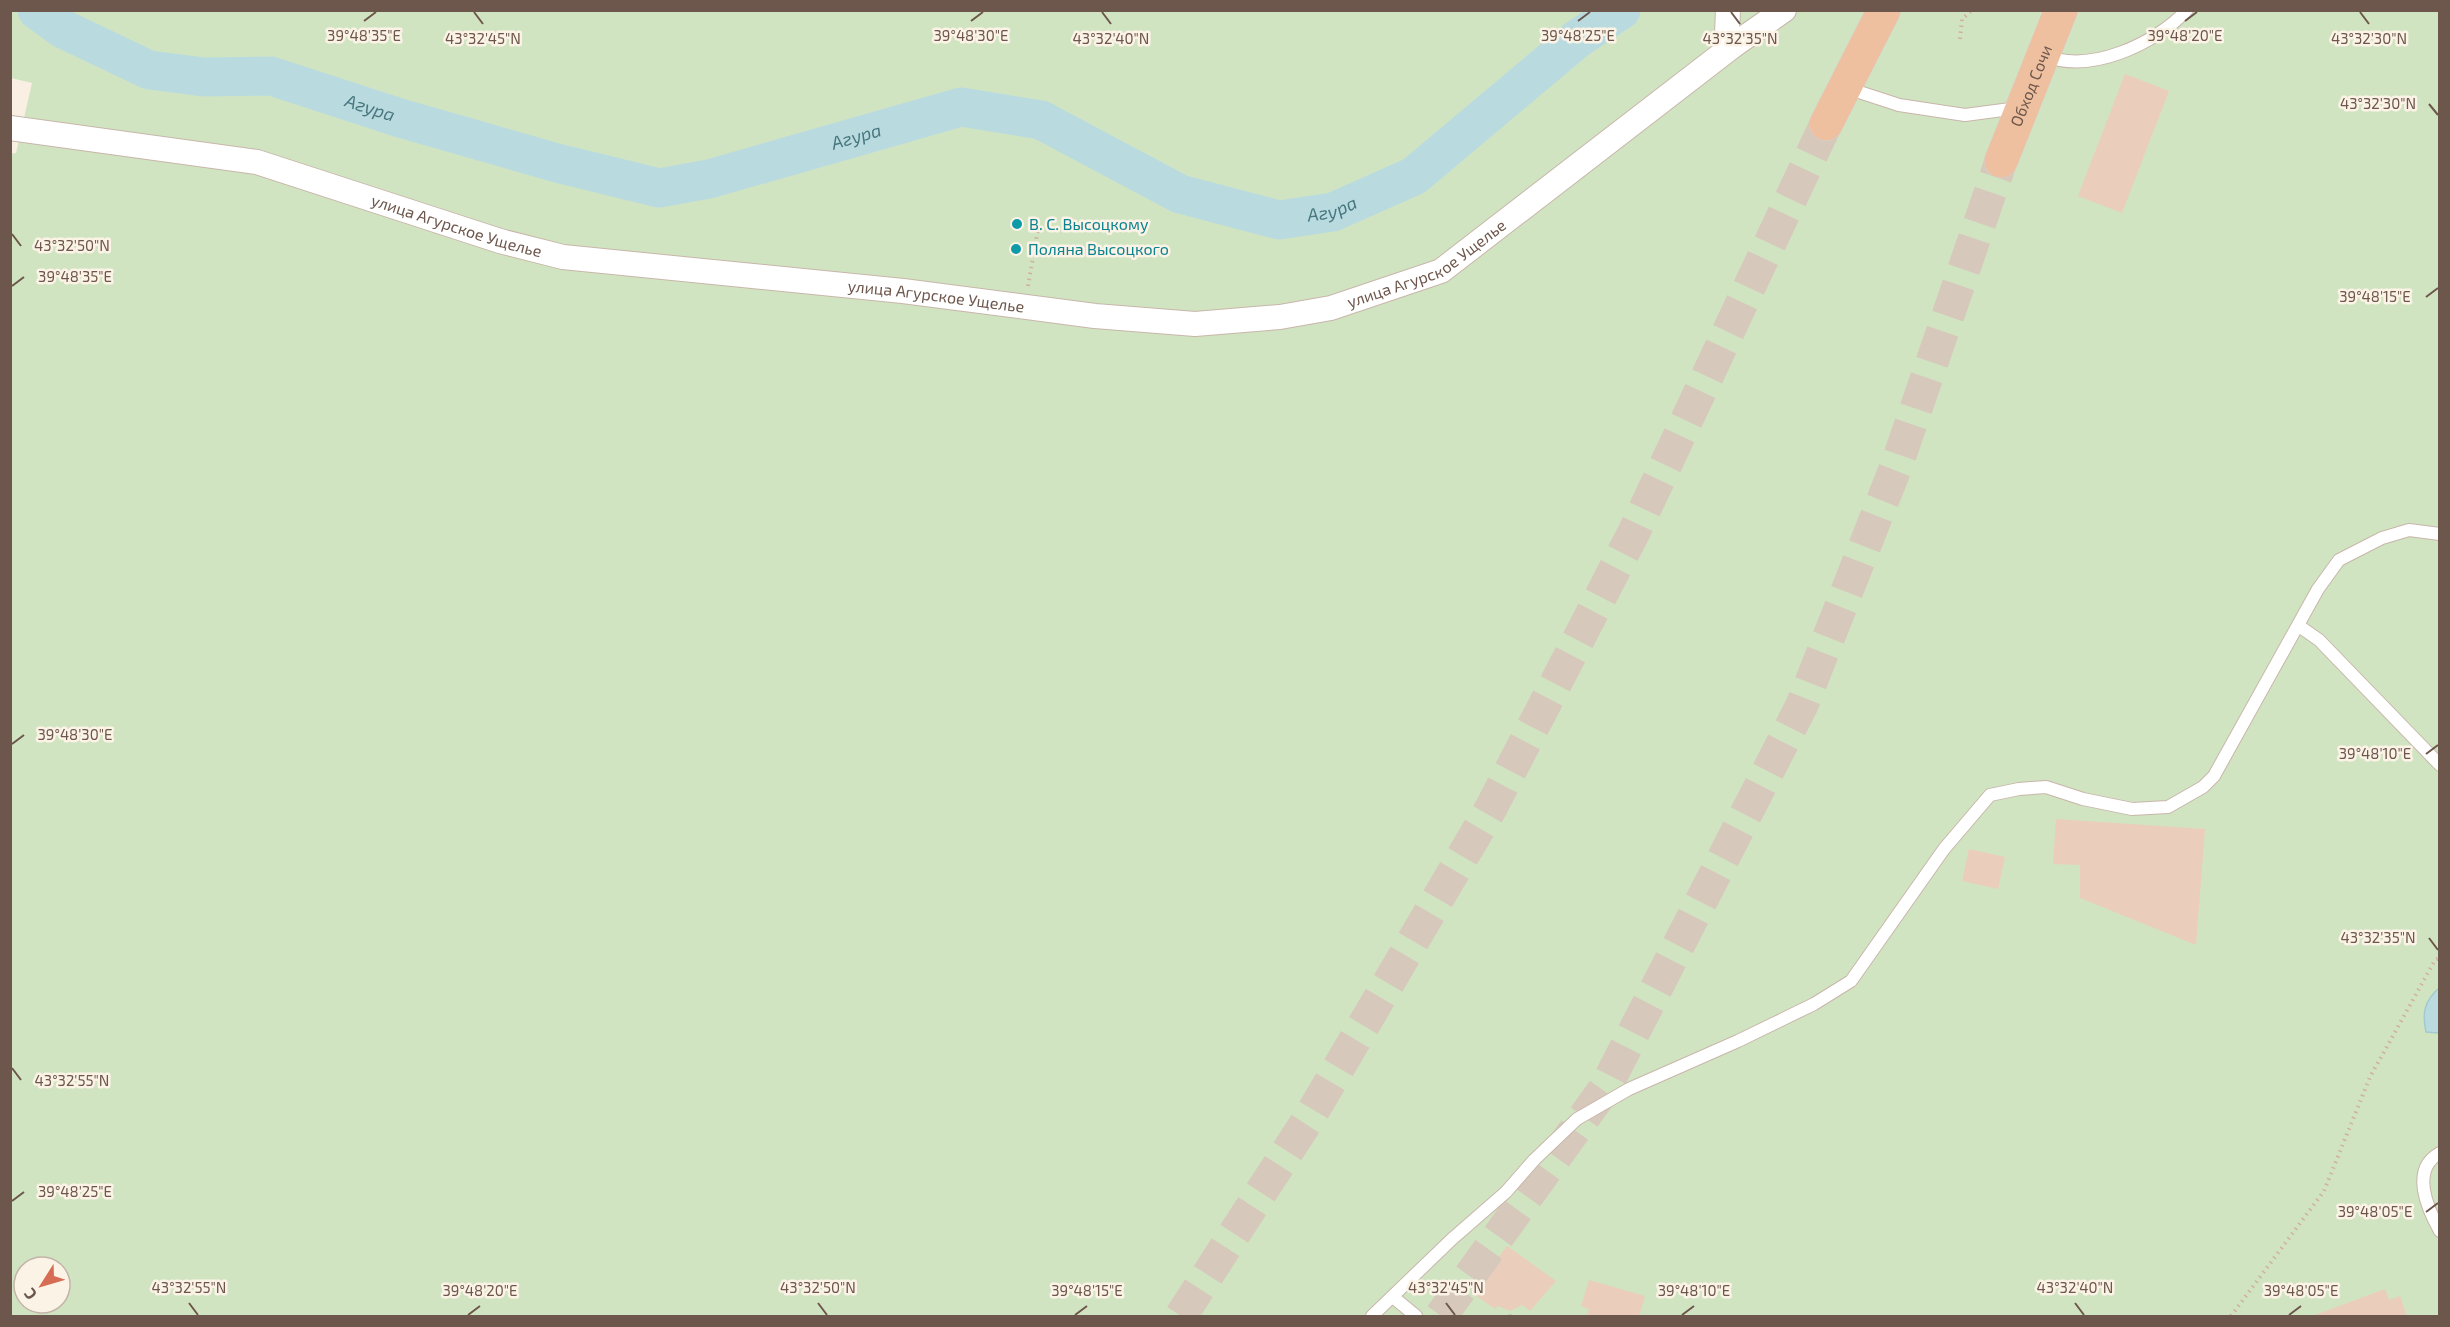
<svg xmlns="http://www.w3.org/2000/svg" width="2450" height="1327" font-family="'Exo 2',sans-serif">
	<rect width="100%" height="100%" fill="#f9efe2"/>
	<!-- green -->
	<path fill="#d1e4c2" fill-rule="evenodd" d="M11,10L2439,11V1316H11L10,154L16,153L32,83L11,78ZM24,1267H60V1303H24Z"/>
	<!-- water -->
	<path fill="#b9dbe0" stroke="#a0cad0" stroke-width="1.5" d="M2439,988V1033L2426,1032C2422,1014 2424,1001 2439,988Z"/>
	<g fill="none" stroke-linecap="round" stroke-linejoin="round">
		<!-- river -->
		<path stroke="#b9dbe0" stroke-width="39" id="s1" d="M37,10L63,29L149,70L204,77L271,76L400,118L557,163L659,188L709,179L961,107L1041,120L1180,194L1279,220L1333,212L1414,176L1577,39L1621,10"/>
	</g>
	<!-- building -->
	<g fill="#ebcdbc">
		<path d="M2125,74L2169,91L2122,213L2078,196Z"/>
		<path d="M2056,819L2205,829L2196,945L2080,898V865L2053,864Z"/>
		<path d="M1969,849L2005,857L1998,889L1962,881Z"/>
		<path d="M1507,1246L1556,1281L1530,1311L1522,1305L1510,1311L1498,1306L1495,1309L1472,1293Z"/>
		<path d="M1589,1280L1645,1296L1639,1316H1587L1589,1309L1581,1306Z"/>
		<path d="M2385,1289L2389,1300L2400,1296L2407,1316H2312Z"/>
	</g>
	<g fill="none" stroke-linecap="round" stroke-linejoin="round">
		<!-- trunk-tunnel -->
		<g stroke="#d6c9bc" stroke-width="33" stroke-dasharray="33 16" stroke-linecap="butt">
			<path d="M1181,1316L1309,1118L1491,808L1634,532L1826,124"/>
			<path d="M1441,1316L1605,1088L1802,705L1897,464L2001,161"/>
		</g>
		<!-- service casing -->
		<g stroke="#c8b6aa" stroke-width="14">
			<g id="service">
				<path d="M2044,55C2089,75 2155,44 2187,10"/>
				<path d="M1847,88L1899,105L1965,115L2018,108"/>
				<path d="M2299,626L2319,640L2440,765"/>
				<path d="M2440,1153C2410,1169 2427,1208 2440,1231"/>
				<path d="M1393,1297L1416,1316"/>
				<path d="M1372,1316L1452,1239L1506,1192L1534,1160L1577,1119L1629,1089L1738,1041L1814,1004L1851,981L1944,849L1990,795L2019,789L2046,787L2083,799L2132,809L2168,807L2203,787L2214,776L2318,589L2339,560L2382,538L2409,530L2440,534"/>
			</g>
		</g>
		<!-- minor casing -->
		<g stroke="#c8b6aa" stroke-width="26">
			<g id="minor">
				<path d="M1728,10L1727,34L1734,45"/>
				<path id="s2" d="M10,128L257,162L500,241L563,257L903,291L1095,316L1195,324L1280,317L1331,308L1441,271L1734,45L1784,10"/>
			</g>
		</g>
		<!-- trunk casing -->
		<g stroke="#d6d0cd" stroke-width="34">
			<g id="trunk">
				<path d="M1826,124L1884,10"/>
				<path id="s3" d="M2001,161L2061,10"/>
			</g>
		</g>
		<!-- path -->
		<g stroke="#cfb1a0" stroke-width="4" stroke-dasharray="1.5 4.5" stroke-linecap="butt">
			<path d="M1960,39L1962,19L1972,10"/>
			<path d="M1028,286L1038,229"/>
			<path d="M1510,1316V1311"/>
			<path d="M2231,1316L2324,1191L2370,1077L2435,960L2440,958"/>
		</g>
		<!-- service -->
		<use href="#service" stroke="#fff" stroke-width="12"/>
		<!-- minor -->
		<use href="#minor" stroke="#fff" stroke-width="24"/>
		<!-- trunk -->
		<use href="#trunk" stroke="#efc0a0" stroke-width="33"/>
	</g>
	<!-- ticks -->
	<path fill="none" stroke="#6d564b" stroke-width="2" d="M474,12L483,24M1102,12L1111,24M1731,12L1740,24M2360,12L2369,24M364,21L376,12M971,21L983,12M1578,21L1590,12M2185,21L2197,12M2429,104L2438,115M12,234L21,246M12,286L24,277M2426,297L2438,288M12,744L24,735M2426,754L2438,745M2429,938L2438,950M12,1068L21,1080M12,1201L24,1192M2426,1212L2438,1203M189,1303L198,1315M818,1303L827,1315M1446,1303L1455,1315M2075,1303L2084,1315M468,1315L480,1306M1075,1315L1087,1306M1682,1315L1694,1306M2289,1315L2301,1306"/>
	<!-- markers -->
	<g fill="#0f9aa8" stroke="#fcf3e7" stroke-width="2">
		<circle cx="1017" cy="224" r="6"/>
		<circle cx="1016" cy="249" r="6"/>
	</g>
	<g text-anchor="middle" stroke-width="5" stroke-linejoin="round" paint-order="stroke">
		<!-- street labels -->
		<g font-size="16" fill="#6d564b" stroke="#fcf3e7">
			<text dy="6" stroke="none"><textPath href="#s3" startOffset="81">Обход Сочи</textPath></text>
			<text dy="6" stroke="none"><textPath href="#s2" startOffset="459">улица Агурское Ущелье</textPath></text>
			<text dy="6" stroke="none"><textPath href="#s2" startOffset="1449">улица Агурское Ущелье</textPath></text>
			<text dy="6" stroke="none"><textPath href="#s2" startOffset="945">улица Агурское Ущелье</textPath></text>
		</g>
		<!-- culture labels -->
		<g font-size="16" fill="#0d838f" stroke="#fcf3e7" text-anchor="start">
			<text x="1029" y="230">В. С. Высоцкому</text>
			<text x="1028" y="255">Поляна Высоцкого</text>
		</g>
		<!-- water labels -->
		<g font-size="18" font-style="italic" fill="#48777f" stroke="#fcf3e7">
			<text dy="6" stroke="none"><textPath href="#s1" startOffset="354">Агура</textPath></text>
			<text dy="6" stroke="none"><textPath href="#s1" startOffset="858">Агура</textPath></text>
			<text dy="6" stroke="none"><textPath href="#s1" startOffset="1362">Агура</textPath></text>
		</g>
	</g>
	<g font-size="15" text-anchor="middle" fill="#6d564b" stroke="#fcf3e7" stroke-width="5" stroke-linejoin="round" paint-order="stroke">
		<text x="364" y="41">39°48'35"E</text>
		<text x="971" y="41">39°48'30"E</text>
		<text x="1578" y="41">39°48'25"E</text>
		<text x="2185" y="41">39°48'20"E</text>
		<text x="483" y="44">43°32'45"N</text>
		<text x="1111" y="44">43°32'40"N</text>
		<text x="1740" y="44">43°32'35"N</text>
		<text x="2369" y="44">43°32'30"N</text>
		<text x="2378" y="109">43°32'30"N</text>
		<text x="72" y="251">43°32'50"N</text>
		<text x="75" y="282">39°48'35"E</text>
		<text x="2375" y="302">39°48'15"E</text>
		<text x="75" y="740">39°48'30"E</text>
		<text x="2375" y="759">39°48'10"E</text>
		<text x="2378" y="943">43°32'35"N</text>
		<text x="72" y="1086">43°32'55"N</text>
		<text x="75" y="1197">39°48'25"E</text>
		<text x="2375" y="1217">39°48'05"E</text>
		<text x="189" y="1293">43°32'55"N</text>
		<text x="818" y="1293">43°32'50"N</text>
		<text x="1446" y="1293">43°32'45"N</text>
		<text x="2075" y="1293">43°32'40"N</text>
		<text x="480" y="1296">39°48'20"E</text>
		<text x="1087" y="1296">39°48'15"E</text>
		<text x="1694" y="1296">39°48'10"E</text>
		<text x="2301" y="1296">39°48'05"E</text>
	</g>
	<!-- border -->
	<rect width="2450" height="1327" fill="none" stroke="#6d564b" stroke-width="24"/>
	<!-- north arrow -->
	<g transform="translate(42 1285) rotate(233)"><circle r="28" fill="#fcf3e7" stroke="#c3b4a9" stroke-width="1.5"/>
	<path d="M0-4.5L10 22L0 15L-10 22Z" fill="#d66c54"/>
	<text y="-9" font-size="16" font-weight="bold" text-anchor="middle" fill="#6d564b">С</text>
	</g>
</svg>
